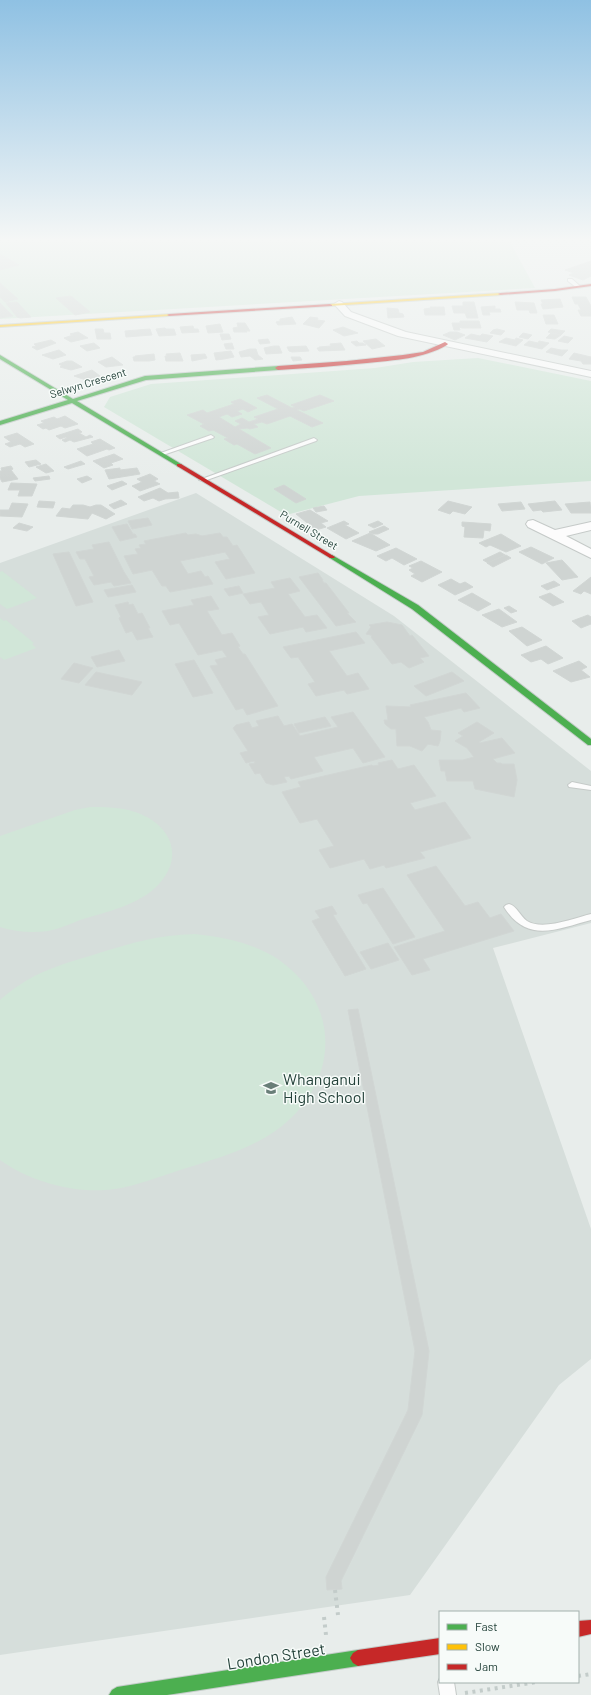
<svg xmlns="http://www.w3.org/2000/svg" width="591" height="1695" font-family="Barlow,sans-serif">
	<rect width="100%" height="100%" fill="#e8edeb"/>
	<!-- built -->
	<path fill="#d6dedb" d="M196,493L394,616L591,771V923L493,948L591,1229V1359L559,1385L410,1595L0,1655V563Z"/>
	<!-- green -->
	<g fill="#d1e6d8">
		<path d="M0,242H510L535,288L0,319Z"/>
		<path d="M478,358L591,381V481L359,496L286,515L104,407L110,397L151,384L375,368L413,362Z"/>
		<path d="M2,571L37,598L7,609L0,604V572Z"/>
		<path d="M0,618L4,621L6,620L34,643L32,644L36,648L4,660L0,657Z"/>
		<path d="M90,807C105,807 120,807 135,812C169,823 186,855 159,884C140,905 106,912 80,920C70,924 59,929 48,931C32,933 15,932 0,927V836L75,810Z"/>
		<path d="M195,934C222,937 249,942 273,956C331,992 344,1061 296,1113C268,1143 231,1154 193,1166C169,1173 145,1183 121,1188C81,1196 32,1183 0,1160V1000C32,972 57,966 96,954C131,943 158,935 195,934Z"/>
	</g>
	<!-- building -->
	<g fill="#cfd4d2" stroke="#d1d6d4">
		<path d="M0,254L19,265L0,270Z"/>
		<path d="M591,261V276L583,280L569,275L574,273L565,270Z"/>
		<path d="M0,283L18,299L5,302L0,297Z"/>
		<path d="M71,296L90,312L75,315L56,298Z"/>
		<path d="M572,297H586L591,306V316H581L578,310H581L578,304H575Z"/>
		<path d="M560,299L563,307L543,309L541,304H543L541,300Z"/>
		<path d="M17,302L31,317L20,318L17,317L6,303Z"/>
		<path d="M463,302H474L478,318H467L465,313H454L452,306H463Z"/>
		<path d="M515,302L534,303L537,313H530L529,310H517Z"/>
		<path d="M0,303L13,316L0,318Z"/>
		<path d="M495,306V309H500L501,312H489L490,315H483L481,307Z"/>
		<path d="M430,307H444L445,315H425L424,309L431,308Z"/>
		<path d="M387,308L398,309L399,313L403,314L404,317L388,318Z"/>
		<path d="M543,315H554L558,324H546Z"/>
		<path d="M292,317L296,324L278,325L276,322L280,321V319Z"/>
		<path d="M310,317L318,318L317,320L325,321L319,328L303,324Z"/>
		<path d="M460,321H479L481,328H462L459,327L460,330H454L452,323H460Z"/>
		<path d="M237,323H245L250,331H246L247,332H234L233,328L238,327Z"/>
		<path d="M220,324L223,332L208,333L206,326Z"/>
		<path d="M193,326L194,329H198L199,332L182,333L180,327Z"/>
		<path d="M343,327L358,333L344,336L333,330Z"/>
		<path d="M165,328L166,329H174L176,335L159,336L156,329Z"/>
		<path d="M95,329H103L104,333H110L111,339H97Z"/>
		<path d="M150,329L152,335L126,337L125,331Z"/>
		<path d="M497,329L505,331L501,335L490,333L493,330Z"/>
		<path d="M551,329L565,331L561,335L548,332Z"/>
		<path d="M78,332L88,338L71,342L64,338L73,335L70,334Z"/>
		<path d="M450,332H457L465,335L455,340L443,335Z"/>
		<path d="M523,333L532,335L528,339L519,337Z"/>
		<path d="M551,333L561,335L555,339L546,338Z"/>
		<path d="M220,334H229L231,339L222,340Z"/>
		<path d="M471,334L480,336L482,334L493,336L487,342L465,338Z"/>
		<path d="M564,336L573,338L568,343L558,341Z"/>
		<path d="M506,338L515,340L516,338L523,340L516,346L499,342Z"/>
		<path d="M268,339L270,343L260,344L258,340Z"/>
		<path d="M376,339L385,346L372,349L363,341Z"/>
		<path d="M51,340L56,343L37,350L32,347L36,346L34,344Z"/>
		<path d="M357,341L359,343H363L366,345L356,346L351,342Z"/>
		<path d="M529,341L538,343L539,341L549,343L542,349L524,345Z"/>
		<path d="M94,343L100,348L87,351L80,346Z"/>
		<path d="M232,343L234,349H226L224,344Z"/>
		<path d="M341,343L345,350L319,351L317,348H319V347L331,346L330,344Z"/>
		<path d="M274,346H279L282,353L266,354L264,348Z"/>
		<path d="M306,346L309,351L292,352L289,351L287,347Z"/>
		<path d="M551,348L561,350H568L562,356L546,352Z"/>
		<path d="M250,349H256L258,355L263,359L255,360L250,356L241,357L239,352Z"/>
		<path d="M59,350L66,355L53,359L42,355Z"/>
		<path d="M231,351L234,357L224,359L216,360L214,353Z"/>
		<path d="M180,353L183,361H166L165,356H167L166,354Z"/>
		<path d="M574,353L591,357V364H583L581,361L569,359Z"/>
		<path d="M154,354L155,360L149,361H134L133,357H135V356Z"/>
		<path d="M205,354L207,358L192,361L191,355Z"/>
		<path d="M112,357L123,365L106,367L98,362Z"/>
		<path d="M291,357H300L302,360L293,361Z"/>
		<path d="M67,361H72L82,367L71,370L60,367L62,366L59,364Z"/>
		<path d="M92,370L100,376L86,380L74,376Z"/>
		<path d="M267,395L292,408L295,407L291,405L320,395L334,401L304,411L299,409L297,410L323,423L312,427L290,416L267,424L262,422L254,424L258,427L250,429L247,428L239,429L271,448L255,454L237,444L234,445L224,439L228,438L213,430L209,431L200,426L204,424L187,415L203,410L207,413L234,404L231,402L240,399L257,408L248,412L243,409L237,411L242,414L232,417L227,414L219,417L235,427L241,424L235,421L242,418L249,422L258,419L254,417L278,409L257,398Z"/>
		<path d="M65,416L78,424L65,428L61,426L49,430L46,428L43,429L37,425L44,423L41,421L54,417L57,419Z"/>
		<path d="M78,429L82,432L79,433L86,437L90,435L93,437L74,442L70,440L65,442L62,440L67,438L66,437L60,439L56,436Z"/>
		<path d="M17,433L34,444L25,447L20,444L10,447L5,444L11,442L4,437Z"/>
		<path d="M100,439L115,448L109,450L107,449L87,456L77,449L93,444L91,442Z"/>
		<path d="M114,454L123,459L111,463L113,465L104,468L93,461Z"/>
		<path d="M36,460L41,464L29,467L25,462Z"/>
		<path d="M81,461L85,464L68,469L64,467Z"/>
		<path d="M46,464L54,471L46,473L36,467Z"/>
		<path d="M11,466L13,469L11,470L18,479L2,482L0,478V471H2L1,468Z"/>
		<path d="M120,468V470L137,468L140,474L109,479L105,470Z"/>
		<path d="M150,474L158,479L154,481L160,484L140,491L132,486L142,482L137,479Z"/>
		<path d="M49,476L50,479L35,481L33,478Z"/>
		<path d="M87,476L92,479L82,483L77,479Z"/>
		<path d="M122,481L127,484L112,490L107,486Z"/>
		<path d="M11,483L37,484L32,496H18L20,490H8Z"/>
		<path d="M284,485L306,499L296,503L274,489Z"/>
		<path d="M160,488L168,493L178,492L179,498L165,499L159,501L153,498L144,501L138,497Z"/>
		<path d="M121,500L127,504L114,509L109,505Z"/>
		<path d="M39,501L55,502L53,508L37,507Z"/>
		<path d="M448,501L472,507L465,514L453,511L450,514L438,510Z"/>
		<path d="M555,501L562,510L543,512L541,510L533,511L528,504Z"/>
		<path d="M521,502L525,509L502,511L498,504Z"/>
		<path d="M590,502L591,513H571L565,504Z"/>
		<path d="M12,503L28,504L22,517L0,516V510H9Z"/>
		<path d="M73,505H83L90,507L96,505H101L115,514L106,519L92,513L88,519L56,516L62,508L70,509Z"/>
		<path d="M324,506L327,510L316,512L313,508Z"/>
		<path d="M310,510L328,521L321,523L326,527L316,530L296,514Z"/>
		<path d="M148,518L152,525L132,529L128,521Z"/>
		<path d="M344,521L349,524L345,525L359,533L346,539L327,528Z"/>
		<path d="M378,521L383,524L374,528L368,525Z"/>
		<path d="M462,522L491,524L490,531L484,530L483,538L464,537L465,527L462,526Z"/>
		<path d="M19,523L33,527L27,531L13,528Z"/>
		<path d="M127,524L133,534H135L137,537L120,541L112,527Z"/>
		<path d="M384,526L389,529L378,534H373L369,532Z"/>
		<path d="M186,533L188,535L196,534L202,536L220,533L223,537H227L233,546L237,545L255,573L226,579L215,562L230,559L225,552L180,561L188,574L201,571L205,577L208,576L213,584L170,592L166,586H162L152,570L133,574L124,556L138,554L135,549L141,548L139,545L146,544L144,541Z"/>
		<path d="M370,533L390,545L376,551L352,541Z"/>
		<path d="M501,534L521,546L506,552L490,545L486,547L479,543Z"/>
		<path d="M109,542L124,572L131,583L114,586L111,582L94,585L89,577L94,576L85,559H80L76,552L94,549L92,545Z"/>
		<path d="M531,547L554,558L542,564L519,552Z"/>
		<path d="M396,548L417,559L404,565L392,558L386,561L377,556Z"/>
		<path d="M69,552L93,602L76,606L53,554Z"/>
		<path d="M500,552L505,555L488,563L483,560Z"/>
		<path d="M506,555L511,558L493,567L487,563Z"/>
		<path d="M562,560L578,577L562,580L546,563Z"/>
		<path d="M421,561L442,572L422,582L411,576L415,574L409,570L413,568L409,566Z"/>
		<path d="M318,573L323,580H322L324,583H326L349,613H347L356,622L336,626L299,577Z"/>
		<path d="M591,577V594L584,591L581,594L573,591Z"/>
		<path d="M290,578L300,591L288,594L305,617L317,615L327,628L306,632L303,627L270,634L258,617L269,615L261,602L250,604L243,594L275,588L271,582Z"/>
		<path d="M451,579L460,584L465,582L473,587L455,595L438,585Z"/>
		<path d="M554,581L560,585L547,590L541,586Z"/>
		<path d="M132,585L136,592L108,597L104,590Z"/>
		<path d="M239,586L243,593L229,596L224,589Z"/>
		<path d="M472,593L491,604L478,611L458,600Z"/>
		<path d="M550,593L564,602L553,606L539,597Z"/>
		<path d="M211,596L219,609L207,611L222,635L232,633L240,646L238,647L243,654H245L278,706L247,715L243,708L236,710L210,666L218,665L215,660L227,657L222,650L198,655L179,623L170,625L162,611L194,605L191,600Z"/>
		<path d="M128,602L129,605L133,604L138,614L142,613L150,628H148L153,637L137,640L132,631L126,633L119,618L121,617L115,605Z"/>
		<path d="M509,606L517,611L511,613L504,608Z"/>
		<path d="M499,609L517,622L502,627L482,615Z"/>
		<path d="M588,615L591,617V624L581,628L572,621Z"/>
		<path d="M387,622L402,625L410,636L412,635L429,656L420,658L424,662L409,668L401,662L392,664L371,637H372L371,635L366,634L371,627L369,625Z"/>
		<path d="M522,627L542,640L527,646L509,631Z"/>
		<path d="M356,632L365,643L329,651L347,676L358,673L369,689L347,694L344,690L316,696L308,684L315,682L298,657L291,658L283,647Z"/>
		<path d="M546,646L563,658L548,664L541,659L531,662L521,655Z"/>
		<path d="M119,650L125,661L97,667L91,657Z"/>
		<path d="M194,660L213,693L193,697L175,664Z"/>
		<path d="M579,661L587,667L581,670L590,677L571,682L553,671Z"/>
		<path d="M74,663L93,668L79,683L61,679Z"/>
		<path d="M96,672L142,682L132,695L85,685Z"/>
		<path d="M452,672L464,681L426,696L414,686Z"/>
		<path d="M466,693L480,708L464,712L461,708L424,717L428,722L431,730L441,731L440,741L438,746L428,744L422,751L410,746H397L396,729H391L385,724L384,720H388L386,706L411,707L410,705Z"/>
		<path d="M353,712L385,757L363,763L353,748L314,757L323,771L291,779L289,776L284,777L287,782L273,785L266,783L260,773L255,774L249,764L255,763L254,761L246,763L240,753L248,751L233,728L236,725L249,722L252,728L259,726L256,721L278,716L284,726L292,724L300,736L338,727L331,717Z"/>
		<path d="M325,717L331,726L299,733L294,724Z"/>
		<path d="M477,722L494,733L479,742L480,743L502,738L515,753L493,759L497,763H501L502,764H514L517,780L514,797L475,789L473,781H447L445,771H441L439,760H463L474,757L467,748L455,741L463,736L458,733Z"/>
		<path d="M392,760L398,769L414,765L436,796L410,803L415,810L445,802L471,838L420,852L425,858L386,868L384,865L370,869L364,859L330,868L319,850L334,846L317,819L300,823L282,792L301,787L298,782L372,765L373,766L379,765L378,763Z"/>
		<path d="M436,866L465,906L478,902L490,918L501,914L514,931L423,959L430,970L412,975L394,947L445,931L407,875Z"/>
		<path d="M383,888L415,937L393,944L367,903L363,904L358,895Z"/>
		<path d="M332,906L337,914L333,915L366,969L345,976L312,921L320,918L315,911Z"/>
		<path d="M388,943L399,960L371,969L360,952Z"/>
		<path d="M358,1009L429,1351L422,1415L341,1581L342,1589L327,1590L326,1577L408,1410L415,1351L348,1010Z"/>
	</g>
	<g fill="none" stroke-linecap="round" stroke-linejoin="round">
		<!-- lane casing -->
		<g stroke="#c5cac8" stroke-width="2">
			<g id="lane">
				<path d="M568,279H572L581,287L577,288L568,281Z"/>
				<path d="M211,435L214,437L213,438L163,455L158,454Z"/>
				<path d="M314,438L317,440L316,441L204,481L199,480Z"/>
				<path d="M572,782L591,786V790L569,787L568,785Z"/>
				<path d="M509,904C517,906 520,916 527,921C543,931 574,918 591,914V920C557,929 527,944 504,907L506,905Z"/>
				<path d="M440,1678V1682H454L456,1695H440L438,1682Z"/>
			</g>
		</g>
		<!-- street casing -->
		<g stroke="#c5cac8" stroke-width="2">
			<g id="street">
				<path d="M339,301L342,302L351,312L406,332L591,371V377L398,336L345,316L334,304Z"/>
				<path d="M533,520L555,530L591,522V530L566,536L591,549V558L528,527L526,524L528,521Z"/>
			</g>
		</g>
		<!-- fast casing -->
		<g stroke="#c3cbc8" stroke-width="2">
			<g id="fast">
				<path d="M0,355L73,399L145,376L278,366L281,368L278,370L146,380L77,401L181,464L182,465L179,467L72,403L0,425V421L68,400L0,359Z"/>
				<path d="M332,555L418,605L591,739V745H588L412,609L330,558L329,557Z"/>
				<path d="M358,1650L363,1653L366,1658L363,1663L358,1666L167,1695H109L112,1690L117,1687Z"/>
			</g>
		</g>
		<!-- slow casing -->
		<g stroke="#c3cbc8" stroke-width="2">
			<g id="slow">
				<path d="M500,293L502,294V295L330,306L328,305L330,304Z"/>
				<path d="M171,314V315L169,316L0,327V325Z"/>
			</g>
		</g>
		<!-- jam casing -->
		<g stroke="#c3cbc8" stroke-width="2">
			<g id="jam">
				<path d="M591,284V286L555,291L500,295L498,294L500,293L555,289Z"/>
				<path d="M330,304L332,305V306L169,316L167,315L169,314Z"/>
				<path d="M445,342L448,344L447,345C423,359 394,360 367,363C337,366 308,368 278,370L275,368L278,366L347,361L403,355L423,352Z"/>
				<path d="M177,464H181L335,557L334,558H330L177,466Z"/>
				<path d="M591,1620V1634L578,1637V1621Z"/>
				<path d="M440,1638V1654L358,1666L353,1663L350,1658L353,1653L358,1650Z"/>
			</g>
		</g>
		<!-- path -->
		<g stroke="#c3ccca" stroke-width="4" stroke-dasharray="3 4.5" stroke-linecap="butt">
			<path d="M335,1590L338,1615"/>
			<path d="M324,1617L326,1635"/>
			<path d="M578,1676L591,1674"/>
			<path d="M465,1693L537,1682"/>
		</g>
		<!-- lane -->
		<use href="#lane" fill="#fcfcfc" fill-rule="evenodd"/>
		<!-- street -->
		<use href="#street" fill="#fcfcfc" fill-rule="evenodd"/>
		<!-- fast -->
		<use href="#fast" fill="#4caf50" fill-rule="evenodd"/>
		<!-- slow -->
		<use href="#slow" fill="#ffc107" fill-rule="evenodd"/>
		<!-- jam -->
		<use href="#jam" fill="#c62828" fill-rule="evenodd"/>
	</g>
	<!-- sky -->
	<linearGradient id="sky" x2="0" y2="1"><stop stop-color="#8fc1e3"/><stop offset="0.5" stop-color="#f5f7f6"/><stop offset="1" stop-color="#f5f7f6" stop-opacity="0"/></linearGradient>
	<rect width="591" height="480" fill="url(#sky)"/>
	<!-- icons -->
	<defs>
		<g id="school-bare" transform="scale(1.2)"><path d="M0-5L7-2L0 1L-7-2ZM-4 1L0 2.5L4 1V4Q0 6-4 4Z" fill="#697e78" stroke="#f7fbf9" stroke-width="2.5" paint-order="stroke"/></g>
	</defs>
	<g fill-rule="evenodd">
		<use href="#school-bare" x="271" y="1088"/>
	</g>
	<g text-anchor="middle" stroke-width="3" stroke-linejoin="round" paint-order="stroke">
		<!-- far-street labels -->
		<g font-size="11" fill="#24423a" stroke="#f7fbf9">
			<text transform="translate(88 383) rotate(-17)" y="4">Selwyn Crescent</text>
			<text transform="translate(309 530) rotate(31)" y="4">Purnell Street</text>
		</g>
		<!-- near-poi labels -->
		<g font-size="16" fill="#24423a" stroke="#f7fbf9" text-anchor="start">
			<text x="283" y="1085">Whanganui<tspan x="283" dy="18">High School</tspan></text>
		</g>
		<!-- near-street labels -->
		<g font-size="16" fill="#24423a" stroke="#f7fbf9">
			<text transform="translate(276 1656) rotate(-9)" y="6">London Street</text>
		</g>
	</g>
	<!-- legend -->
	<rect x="439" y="1611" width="140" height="72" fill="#f7fbf9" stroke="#a3b1ad"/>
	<rect x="447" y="1624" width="20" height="6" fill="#4caf50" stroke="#a3b1ad"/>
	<text x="475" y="1631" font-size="12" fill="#24423a">Fast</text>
	<rect x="447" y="1644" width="20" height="6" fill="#ffc107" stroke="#a3b1ad"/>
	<text x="475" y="1651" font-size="12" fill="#24423a">Slow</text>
	<rect x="447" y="1664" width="20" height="6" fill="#c62828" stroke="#a3b1ad"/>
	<text x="475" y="1671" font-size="12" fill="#24423a">Jam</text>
</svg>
